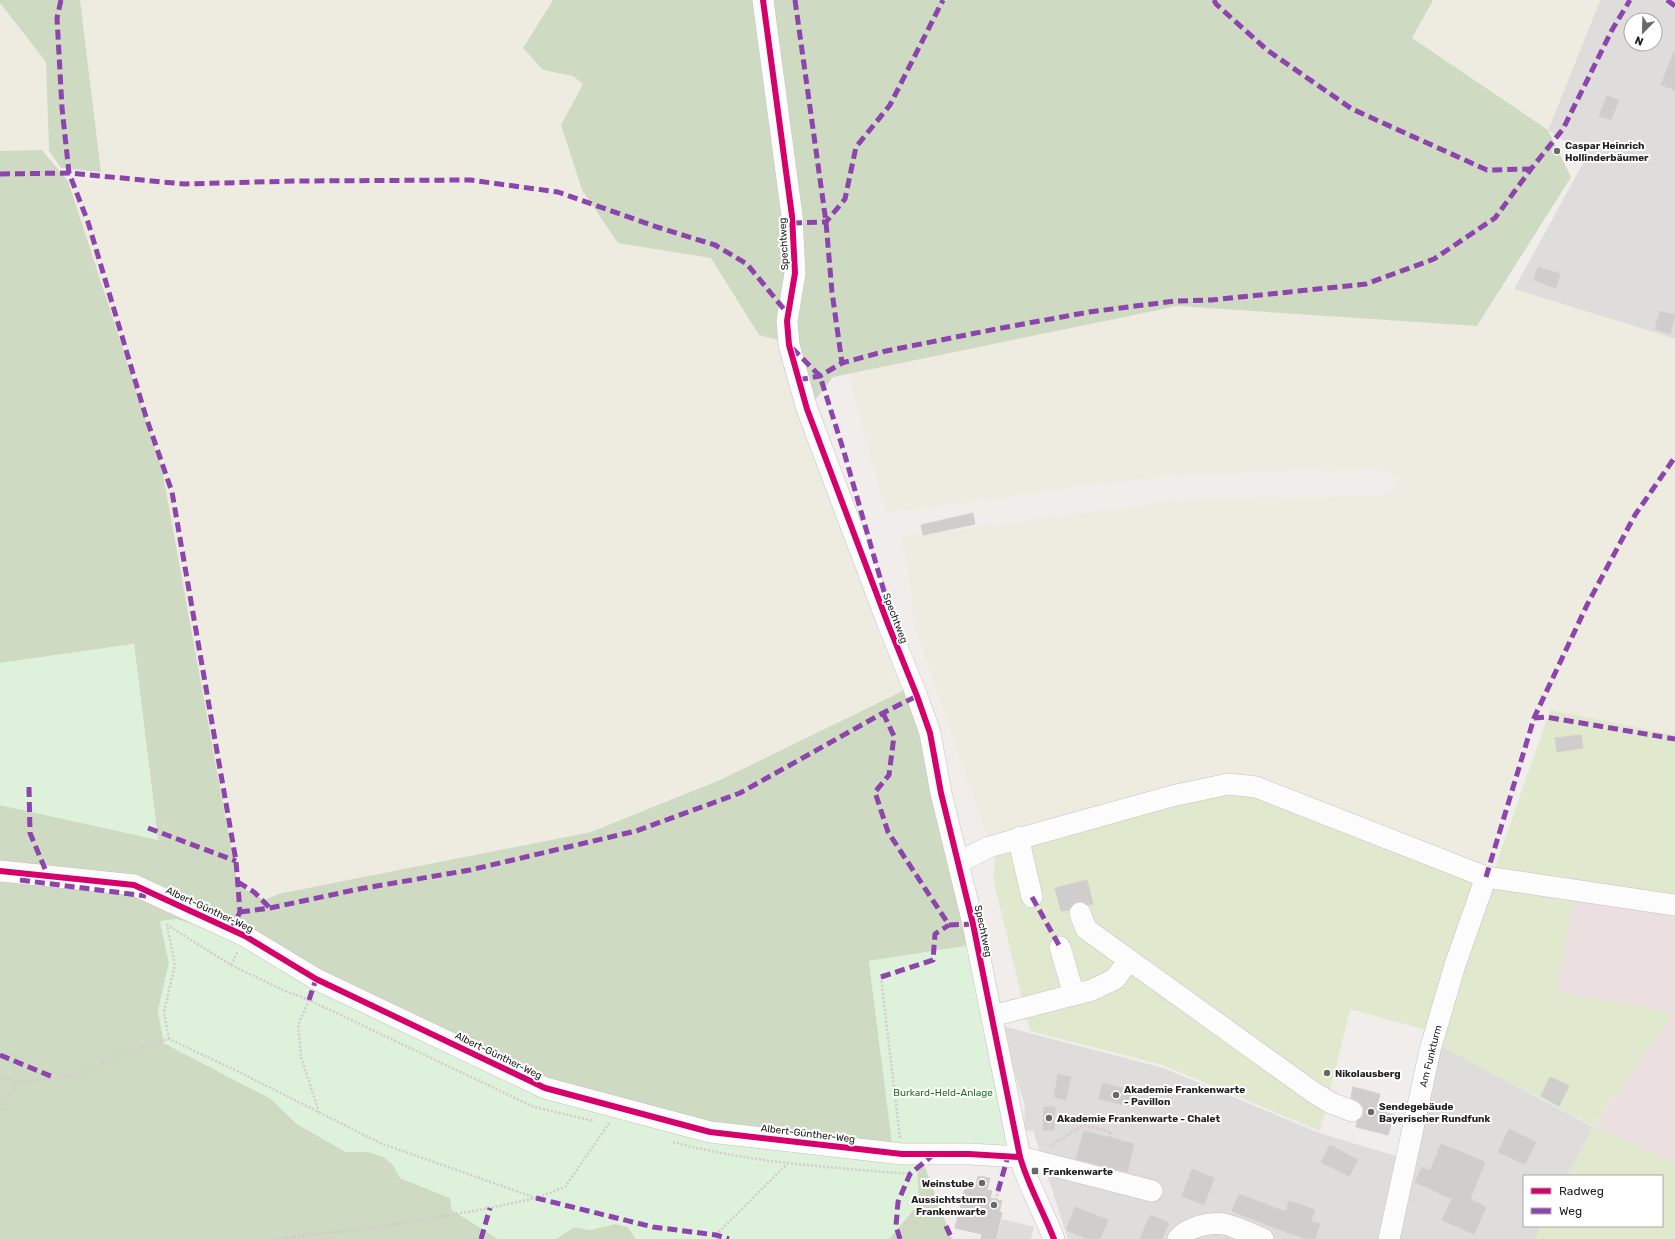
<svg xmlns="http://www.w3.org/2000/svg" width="1675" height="1239" font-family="Rubik,sans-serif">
	<rect width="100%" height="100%" fill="#f0edeb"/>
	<!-- residential -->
	<g fill="#dfdddc" fill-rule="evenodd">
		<path d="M1600,0H1675V339L1514,289L1587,156L1548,130ZM1631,20H1655V44H1631Z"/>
		<path d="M999,1025L1163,1068L1322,1134L1410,1160L1439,1045L1593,1127L1567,1176H1524V1226H1541L1535,1239H1068Z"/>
	</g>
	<!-- commercial -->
	<path fill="#ebdfdf" d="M1574,894L1675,902V1162L1593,1127L1673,1013L1557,992Z"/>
	<!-- religious -->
	<g fill="#dedddc">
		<path d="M1025,1103H1036L1035,1131L1024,1130Z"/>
		<path d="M1138,1174L1158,1179L1151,1205L1132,1200Z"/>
		<path d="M1002,1219L1034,1227L1031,1239H997Z"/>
	</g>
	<!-- farmland -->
	<g fill="#eeece0">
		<path d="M80,0H553L523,48L543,70L573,76L583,84L561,125L618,243L711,258L759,335L782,341L909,688L720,780L591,832L278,894L265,900L238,886L162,469L68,181H101Z"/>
		<path d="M1433,0H1600L1548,130L1412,38Z"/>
		<path d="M0,3L46,62L49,151L42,150L0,151Z"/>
		<path d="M1502,286L1675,339V735L1550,710L1533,709L1486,865L1477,868L988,839L915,627L911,589L901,537L1189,499L1377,496L1391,491L1395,487V480L1392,475L1384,471L1374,469L1184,474L1084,486L886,513L848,374L1178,306L1477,326Z"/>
	</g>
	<!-- grass -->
	<g fill="#e0e8ce">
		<path d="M1550,710L1675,735V902L1574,894L1557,992L1674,1013L1593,1126L1675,1162V1239H1535L1541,1226H1662V1176H1567L1593,1126L1439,1045L1488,888Z"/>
		<path d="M1238,793L1269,797L1481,882L1429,1031L1350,1009L1320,1131L1163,1065L1030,1031L993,878L997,847L1194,796Z"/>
	</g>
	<!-- forest -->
	<g fill="#cfdac3">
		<path d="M0,0H80L101,172L61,168L49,151L46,62L0,3Z"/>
		<path d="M553,0H1433L1412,38L1548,130L1571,177L1477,326L1178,306L833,377L812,404L782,341L759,335L711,258L618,243L582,190L561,125L583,84L573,76L543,70L523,48Z"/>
		<path d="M42,150L68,181L162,469L238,886L265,900L278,894L591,832L720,780L909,688L973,945L869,961L894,1157L922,1159L952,1239H889L919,1203L541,1098L160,921L169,963L158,1011L164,1043L271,1099L297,1124L346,1152H368L384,1157L393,1165L400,1178L450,1198L452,1210L498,1239H0V805L158,839L134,644L0,663V151Z"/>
		<path d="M615,1224L628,1227L636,1239H556L574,1227L590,1230Z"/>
	</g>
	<!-- park -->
	<g fill="#def1da">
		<path d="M134,644L158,840L0,805V663Z"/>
		<path d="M176,919L217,931L541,1098L917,1164L919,1203L889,1239H636L628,1227L615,1224L590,1230L574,1227L556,1239H498L452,1210L450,1198L400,1178L393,1165L384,1157L368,1152H346L297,1124L271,1099L164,1043L158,1011L169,963L160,921Z"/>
		<path d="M973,945L1013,1151H893L869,961Z"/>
	</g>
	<!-- building -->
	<g fill="#d0cecc" stroke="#d2cfcd">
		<path d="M1674,51H1675V90L1661,85Z"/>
		<path d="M1607,96L1619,100L1611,120L1599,116Z"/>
		<path d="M1538,267L1560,274L1556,288L1534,280Z"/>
		<path d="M1660,311L1675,315L1670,334L1655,329Z"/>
		<path d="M973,513L975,524L923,535L921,525Z"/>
		<path d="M1581,735L1583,748L1557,752L1555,738Z"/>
		<path d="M1087,880L1093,904L1089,905L1082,901L1076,902L1071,905L1069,910L1061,911L1055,888Z"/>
		<path d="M1058,1074L1071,1077L1066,1100L1054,1097Z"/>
		<path d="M1550,1077L1569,1086L1559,1106L1541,1096Z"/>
		<path d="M1103,1083L1133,1091L1129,1106L1099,1099Z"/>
		<path d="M1353,1087L1380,1094L1376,1110L1394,1115L1388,1135L1356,1127L1357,1122L1363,1116L1364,1109L1361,1103L1351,1098Z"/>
		<path d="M1044,1107H1055L1054,1130H1043Z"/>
		<path d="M1509,1129L1536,1142L1525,1164L1498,1152Z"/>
		<path d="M1084,1131L1134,1144L1127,1172L1076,1159Z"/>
		<path d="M1441,1144L1485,1162L1470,1199L1486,1207L1474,1234L1442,1220L1452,1199L1415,1182L1422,1167L1430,1171Z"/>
		<path d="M1330,1145L1358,1160L1349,1176L1321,1162Z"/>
		<path d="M1192,1169L1214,1178L1204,1205L1182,1196Z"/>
		<path d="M978,1176L990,1178L987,1190L992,1191L990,1198L1002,1201L999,1212L1002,1213L996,1239H981L982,1234L955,1228L966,1184L975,1187Z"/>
		<path d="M1239,1194L1281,1210L1286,1211L1289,1201L1315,1210L1311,1221L1320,1224L1315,1239H1307L1275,1228L1232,1211Z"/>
		<path d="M1075,1207L1108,1220L1100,1239H1088L1066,1230Z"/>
		<path d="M1150,1215L1169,1223L1162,1239H1140Z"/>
	</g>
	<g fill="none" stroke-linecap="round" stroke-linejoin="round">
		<!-- minor casing -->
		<g stroke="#c3c2c1" stroke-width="22">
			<g id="minor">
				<path d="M763,0L792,216L795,273L787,321L789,345L807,409L888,624L917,696L930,733L941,793L973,924L1020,1157C1028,1185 1043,1211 1054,1239"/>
				<path d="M1020,837L1021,850L1032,897"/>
				<path d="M959,862L989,847L1172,796L1228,784L1256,787L1486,877L1675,905"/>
				<path d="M0,871L134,885L245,936L316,979L545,1088L710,1132L902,1154H969L1020,1157L1152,1191"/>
				<path d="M1080,913L1086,929L1313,1092L1331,1103L1352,1111"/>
				<path d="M1060,947L1074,995"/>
				<path d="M992,1016L1092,990L1115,979L1129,960"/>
				<path d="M1178,1239C1187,1227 1209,1222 1224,1224C1237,1227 1251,1234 1263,1239"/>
				<path d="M1389,1239L1430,1050L1455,965L1486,877"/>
			</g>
		</g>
		<!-- path -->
		<g stroke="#d6cbcb" stroke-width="2.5" stroke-dasharray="2 2" stroke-linecap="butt">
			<path d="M231,965L238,951"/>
			<path d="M881,977L900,1138"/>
			<path d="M309,1000L298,1025L301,1057L319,1112"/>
			<path d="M169,1039L164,1012L175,965L167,925L231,965L283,990L309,1000L534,1107L594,1121"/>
			<path d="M0,1078L18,1082L81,1074L111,1058L169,1039L239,1072L380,1143L536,1198"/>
			<path d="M0,1109L18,1082"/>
			<path d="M673,1142C750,1163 830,1167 910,1174"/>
			<path d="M1050,1146L1084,1125L1111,1132L1109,1137"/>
			<path d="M996,1200L998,1191"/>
			<path d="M716,1235L787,1164"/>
			<path d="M270,1239L367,1229L490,1208L536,1198L565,1187L610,1122"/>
		</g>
		<!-- minor -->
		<use href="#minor" stroke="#fdfcfc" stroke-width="21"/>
		<!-- quiet -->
		<g stroke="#8e44ad" stroke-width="5" stroke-dasharray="10 5" stroke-linecap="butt">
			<path d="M61,0L57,18L62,108L69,173L88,222L146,417L172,492L236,861L240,912"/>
			<path d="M795,0L826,222L832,292L842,363"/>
			<path d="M1214,0L1216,4L1267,50L1352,109L1487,170L1531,169"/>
			<path d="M1667,0L1675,6"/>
			<path d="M0,174L69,173L184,184L295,181L470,180L558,192L657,227L715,245L747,264L788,314"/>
			<path d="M792,223L826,222L845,199L856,147L890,105L943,0"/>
			<path d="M792,348L820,376L844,452L889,609L888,618"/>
			<path d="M798,380L820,376L842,363L886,351L996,329L1089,312L1175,301L1212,300L1366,284L1434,259L1495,218L1531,169L1563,129L1612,30L1630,0"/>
			<path d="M883,713L894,736L889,775L875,792L888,832L949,925L973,924"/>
			<path d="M1534,718L1546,717L1675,739"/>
			<path d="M29,787L30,833L48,876"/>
			<path d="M148,828L236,861"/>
			<path d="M1486,877L1534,718L1587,605L1635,515L1675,457"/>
			<path d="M20,880L146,896"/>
			<path d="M238,882L254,892L270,908"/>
			<path d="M1032,897L1060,947"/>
			<path d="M240,912L270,908L359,889L470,870L636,831L740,793L883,713L917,696"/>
			<path d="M231,930L240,912"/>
			<path d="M881,977L933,960L935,934L949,925"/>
			<path d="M309,1000L316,979"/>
			<path d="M0,1055L53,1077"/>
			<path d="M998,1191L1008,1156"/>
			<path d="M536,1198L653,1227L716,1235L729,1239"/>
			<path d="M946,1226L952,1239"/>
			<path d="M481,1239L490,1208"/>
			<path d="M900,1239L896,1226L898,1202L910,1174L934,1154"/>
		</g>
		<!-- cycleway casing -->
		<g stroke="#fff" stroke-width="8">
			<g id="cycleway">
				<path d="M763,0L792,216L795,273L787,321L789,345L807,409L888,624L917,696L930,733L941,793L973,924L1020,1157C1028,1185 1043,1211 1054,1239"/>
				<path d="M0,871L134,885L245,936L316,979L545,1088L710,1132L902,1154H969L1020,1157"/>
			</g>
		</g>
		<!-- cycleway -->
		<use href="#cycleway" stroke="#d6006c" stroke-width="6"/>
	</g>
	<!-- markers -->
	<g fill="#6a6968" stroke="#fff" stroke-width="1.5">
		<circle cx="1557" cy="151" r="4"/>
		<circle cx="1327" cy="1073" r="4"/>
		<circle cx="1116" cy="1095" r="4"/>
		<circle cx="1371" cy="1112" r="4"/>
		<circle cx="1049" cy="1118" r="4"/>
		<rect x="1031" y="1167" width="8" height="8" rx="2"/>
		<circle cx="982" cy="1183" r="4"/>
		<circle cx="994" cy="1205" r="4"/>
	</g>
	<g text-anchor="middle" stroke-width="4" stroke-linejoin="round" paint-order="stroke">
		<!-- poi labels -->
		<g font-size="10" font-weight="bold" fill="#222" stroke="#fff" text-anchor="start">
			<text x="1565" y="149">Caspar Heinrich<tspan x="1565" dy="12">Hollinderbäumer</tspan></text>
			<text x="1335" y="1077">Nikolausberg</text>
			<text x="1124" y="1093">Akademie Frankenwarte<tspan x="1124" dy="12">- Pavillon</tspan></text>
			<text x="1379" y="1110">Sendegebäude<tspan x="1379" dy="12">Bayerischer Rundfunk</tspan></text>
			<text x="1057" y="1122">Akademie Frankenwarte - Chalet</text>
			<text x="1043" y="1175">Frankenwarte</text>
			<text x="974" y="1187" text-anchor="end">Weinstube</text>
			<text x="986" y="1203" text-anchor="end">Aussichtsturm<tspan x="986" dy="12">Frankenwarte</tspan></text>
		</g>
		<!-- street labels -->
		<g font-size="10" fill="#222" stroke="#fff">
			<text transform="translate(783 244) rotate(-93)" y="4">Spechtweg</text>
			<text transform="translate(896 618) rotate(69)" y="4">Spechtweg</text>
			<text transform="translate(210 909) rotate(25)" y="4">Albert-Günther-Weg</text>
			<text transform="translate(984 931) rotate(78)" y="4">Spechtweg</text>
			<text transform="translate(499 1055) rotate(26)" y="4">Albert-Günther-Weg</text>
			<text transform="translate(1430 1056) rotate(-76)" y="4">Am Funkturm</text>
			<text transform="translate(808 1133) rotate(7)" y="4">Albert-Günther-Weg</text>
		</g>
		<!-- park labels -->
		<g font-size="10" fill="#1e7619" stroke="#fff">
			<text x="943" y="1096">Burkard-Held-Anlage</text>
		</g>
	</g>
	<!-- legend -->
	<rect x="1523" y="1175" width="140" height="52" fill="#ffffff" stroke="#a7a7a7"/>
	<rect x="1531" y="1188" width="20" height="6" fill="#d6006c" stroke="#a7a7a7"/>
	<text x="1559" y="1195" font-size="12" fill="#222222">Radweg</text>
	<rect x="1531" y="1208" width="20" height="6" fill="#8e44ad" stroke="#a7a7a7"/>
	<text x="1559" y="1215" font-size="12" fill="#222222">Weg</text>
	<!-- north arrow -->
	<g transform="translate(1643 32) rotate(203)"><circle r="19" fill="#ffffff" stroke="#a7a7a7"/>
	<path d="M0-3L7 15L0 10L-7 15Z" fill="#6a6968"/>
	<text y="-6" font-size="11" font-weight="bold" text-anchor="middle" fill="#222222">N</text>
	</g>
</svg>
